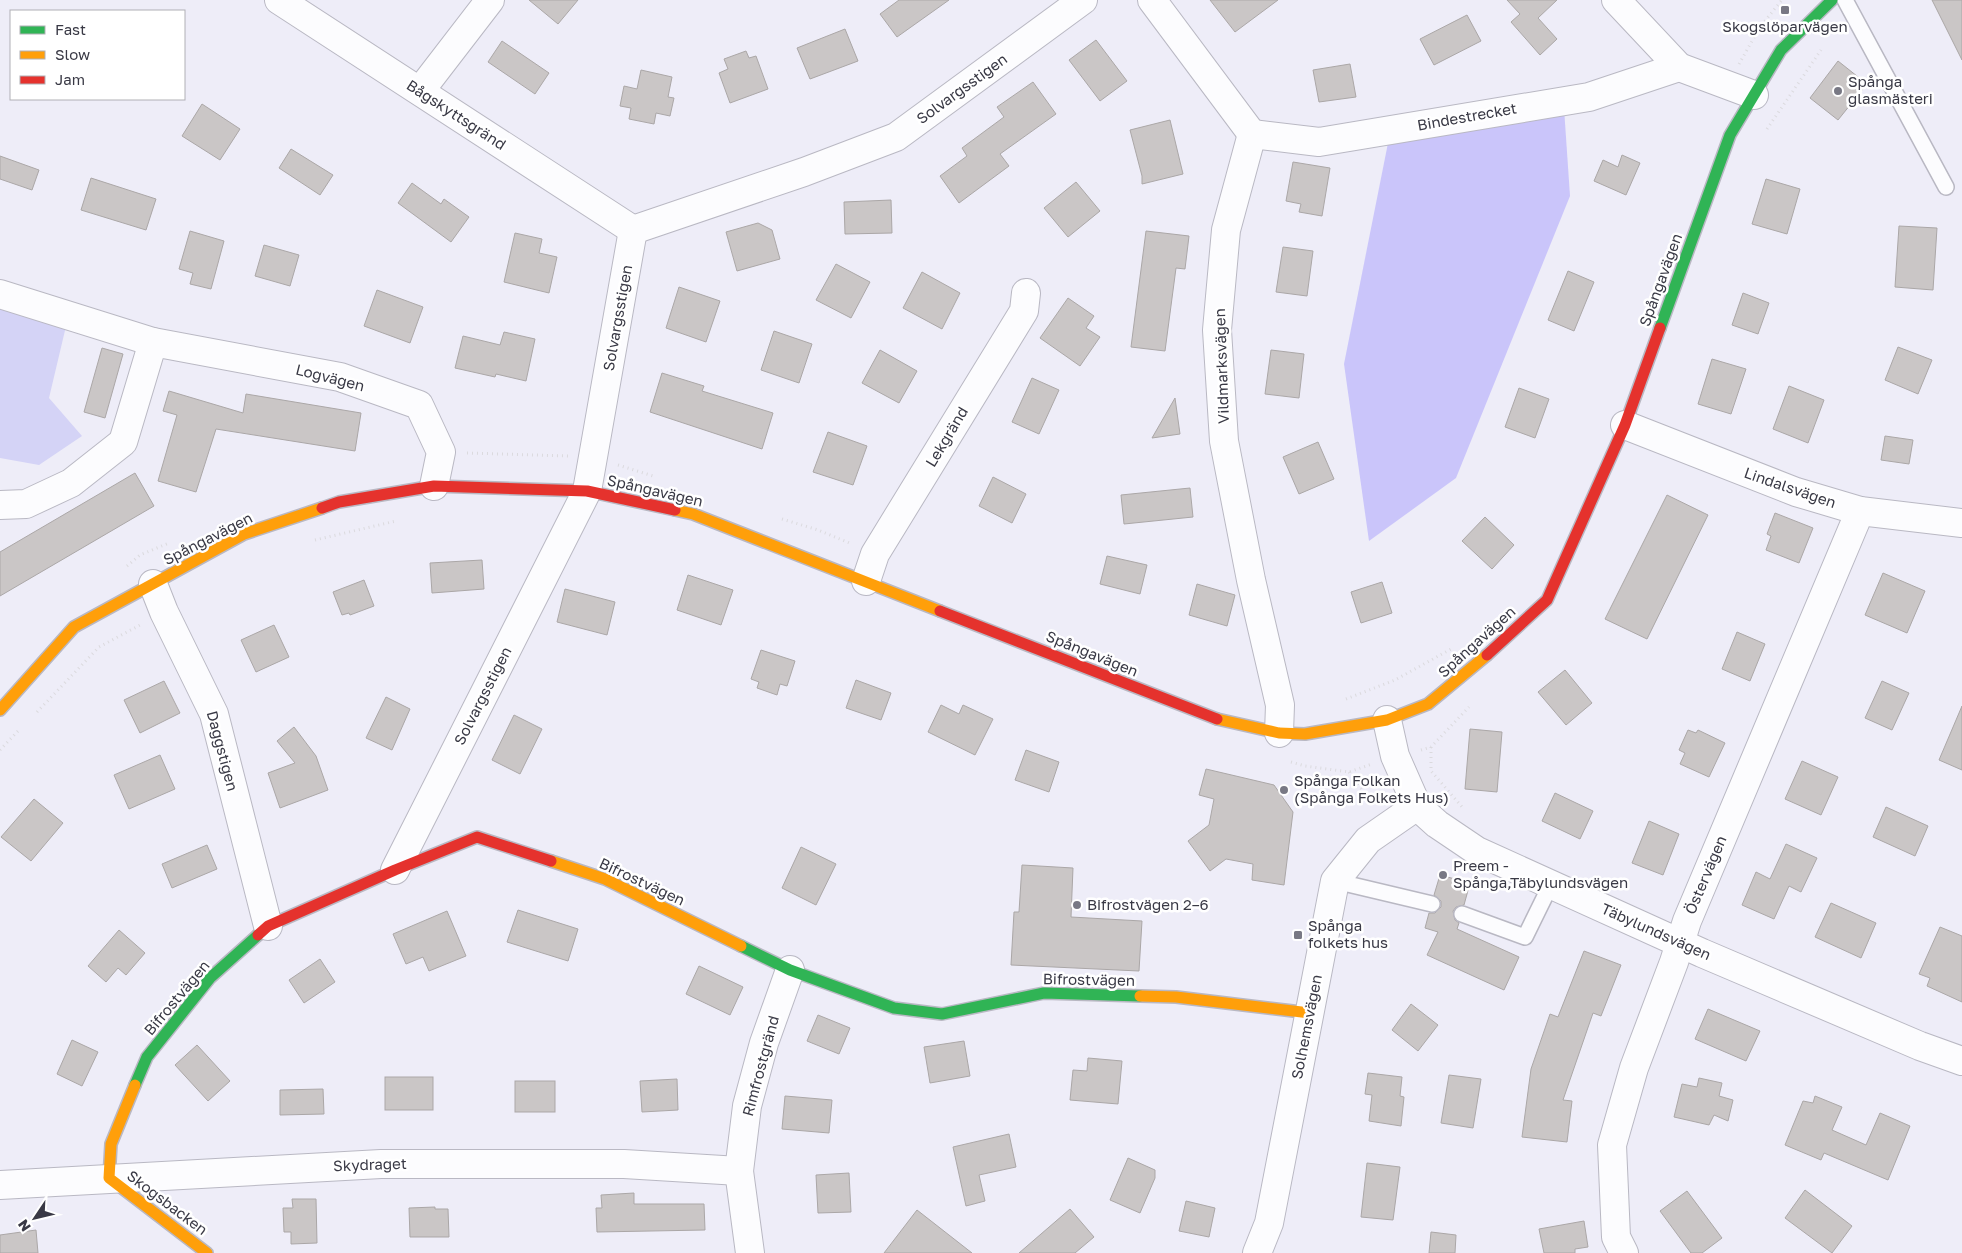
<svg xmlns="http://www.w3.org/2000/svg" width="1962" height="1253" font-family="'Golos Text',sans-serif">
	<rect width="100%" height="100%" fill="#eeedf8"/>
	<!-- green -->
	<path fill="#d4d3f6" d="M0,302L67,322L49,398L82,436L39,465L0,458Z"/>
	<!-- forest -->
	<path fill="#cac5fa" d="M1564,108L1570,196L1456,478L1369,541L1344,364L1388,143Z"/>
	<!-- building -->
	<g fill="#cac6c6" stroke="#aba7a7">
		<path d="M529,0H578L558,24Z"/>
		<path d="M899,0H949L897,37L880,14Z"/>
		<path d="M1210,0H1278L1235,32Z"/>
		<path d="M1507,0H1557L1538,18L1557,39L1540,55L1511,22L1520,14Z"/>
		<path d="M1932,0H1962V60Z"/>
		<path d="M1467,15L1481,41L1434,65L1420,39Z"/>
		<path d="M845,29L858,61L810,79L797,48Z"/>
		<path d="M1096,40L1127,81L1100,101L1069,60Z"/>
		<path d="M502,41L549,73L535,94L488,62Z"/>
		<path d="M746,51L749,58L756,56L768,89L730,103L719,73L728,69L724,59Z"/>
		<path d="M1838,61L1867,84L1838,120L1810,98Z"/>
		<path d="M1350,64L1356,97L1319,102L1313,70Z"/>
		<path d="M641,70L672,77L668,97L674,98L670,116L656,113L654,124L629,119L631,108L620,106L624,86L637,89Z"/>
		<path d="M1033,82L1056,114L1000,154L1009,166L959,203L940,176L967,156L962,148L1004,117L997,107Z"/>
		<path d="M202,104L240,129L220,160L182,136Z"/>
		<path d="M1170,120L1183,174L1142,184V176L1130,130Z"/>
		<path d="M291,149L333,175L320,195L279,168Z"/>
		<path d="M1622,155L1640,163L1626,195L1594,181L1603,160L1618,167Z"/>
		<path d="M0,156L39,170L32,190L0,179Z"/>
		<path d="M1293,162L1330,168L1322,216L1299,212L1301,204L1286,201Z"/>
		<path d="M91,178L156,199L146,230L81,210Z"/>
		<path d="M1766,179L1800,189L1787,234L1752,224Z"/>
		<path d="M1076,182L1100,211L1068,237L1044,208Z"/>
		<path d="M412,183L441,204L444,199L469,217L451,242L398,203Z"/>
		<path d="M891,200L892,233L845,234L844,202Z"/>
		<path d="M758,223L772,230L780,259L737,271L726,232Z"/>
		<path d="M1899,226L1937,228L1933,290L1895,287Z"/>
		<path d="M190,231L224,241L211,289L190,284L193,273L179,269Z"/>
		<path d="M1146,231L1189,236L1185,269L1176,268L1165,351L1131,347Z"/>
		<path d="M515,233L542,239L539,253L557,257L549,293L504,282Z"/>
		<path d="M264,245L299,255L290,286L255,276Z"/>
		<path d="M1283,247L1313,251L1307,296L1276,292Z"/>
		<path d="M836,264L870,282L851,318L816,300Z"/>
		<path d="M1568,271L1594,282L1574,331L1548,320Z"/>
		<path d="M922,272L960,293L942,329L903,308Z"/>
		<path d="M679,287L720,301L706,342L666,328Z"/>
		<path d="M377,290L423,307L410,343L364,326Z"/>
		<path d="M1743,293L1769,303L1758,334L1732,325Z"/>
		<path d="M1068,298L1094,316L1086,328L1100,337L1080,366L1040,338Z"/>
		<path d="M774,331L812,344L799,383L761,370Z"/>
		<path d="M504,332L535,339L526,381L496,374L495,377L455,368L463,336L500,345Z"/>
		<path d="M1898,347L1932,360L1918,394L1885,380Z"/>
		<path d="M102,348L123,354L105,418L84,412Z"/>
		<path d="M880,350L917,371L899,403L862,383Z"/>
		<path d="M1271,350L1304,354L1299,398L1265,394Z"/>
		<path d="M1712,359L1746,369L1731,414L1698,404Z"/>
		<path d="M662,373L704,386L702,391L773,413L762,449L650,412Z"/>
		<path d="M1032,378L1059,390L1039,434L1012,422Z"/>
		<path d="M1789,386L1824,400L1808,443L1773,429Z"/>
		<path d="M1519,388L1549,399L1535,438L1505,427Z"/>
		<path d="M169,391L243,413L246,394L361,413L355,451L216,429L196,492L158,481L177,415L163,411Z"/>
		<path d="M1175,398L1180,434L1152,438Z"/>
		<path d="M828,432L867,446L853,485L813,472Z"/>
		<path d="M1885,436L1913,440L1909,464L1881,460Z"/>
		<path d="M1318,442L1334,479L1299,494L1283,457Z"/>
		<path d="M135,473L154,506L0,596V552Z"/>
		<path d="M993,477L1026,494L1012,523L979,506Z"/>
		<path d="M1190,488L1193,517L1124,524L1121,495Z"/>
		<path d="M1667,495L1708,515L1647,639L1605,619Z"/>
		<path d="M1775,513L1813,528L1799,563L1766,550L1771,536L1767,534Z"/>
		<path d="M1485,517L1514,545L1492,569L1462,541Z"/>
		<path d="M1107,556L1147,565L1140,594L1100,584Z"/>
		<path d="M482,560L484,589L432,593L430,563Z"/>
		<path d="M1883,573L1925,591L1907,633L1865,615Z"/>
		<path d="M688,575L733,590L721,625L677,610Z"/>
		<path d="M364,580L374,606L350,615L349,613L342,615L333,592Z"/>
		<path d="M1382,582L1392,613L1361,623L1351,592Z"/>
		<path d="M1197,584L1235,595L1227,626L1189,615Z"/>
		<path d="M565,589L615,602L607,635L557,622Z"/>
		<path d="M274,625L289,657L256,672L241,640Z"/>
		<path d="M1737,632L1765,644L1750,681L1722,669Z"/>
		<path d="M761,650L795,661L787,686L780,684L777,695L757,688L759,682L751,679Z"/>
		<path d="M1565,670L1592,703L1566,725L1538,692Z"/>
		<path d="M856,680L891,693L881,720L846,708Z"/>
		<path d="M164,681L180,713L140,733L124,700Z"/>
		<path d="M1882,681L1909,693L1892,730L1865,718Z"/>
		<path d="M386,697L410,709L392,750L366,738Z"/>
		<path d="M941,705L959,714L963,705L993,719L975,755L928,732Z"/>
		<path d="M1962,706V770L1939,760Z"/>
		<path d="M514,715L542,729L520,774L492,760Z"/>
		<path d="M294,727L316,756L328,790L280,808L268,773L295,763L277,741Z"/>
		<path d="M1470,729L1502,732L1497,792L1465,789Z"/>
		<path d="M1688,730L1696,733L1698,730L1725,743L1709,777L1680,764L1685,753L1679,750Z"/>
		<path d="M1026,750L1059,762L1049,792L1015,780Z"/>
		<path d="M160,755L175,789L129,809L114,775Z"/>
		<path d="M1802,761L1838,777L1821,815L1785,799Z"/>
		<path d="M1206,769L1274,785L1293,812L1284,885L1252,880L1253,864L1226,859L1210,871L1188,841L1209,825L1214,799L1199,795Z"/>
		<path d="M1555,793L1593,811L1580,839L1542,821Z"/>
		<path d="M34,799L63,823L31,861L1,837Z"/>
		<path d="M1886,807L1928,826L1915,856L1873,837Z"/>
		<path d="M1649,821L1679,834L1663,875L1632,863Z"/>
		<path d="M1786,844L1817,858L1801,892L1789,886L1774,919L1742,905L1756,872L1770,879Z"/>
		<path d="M207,845L217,869L172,888L162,864Z"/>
		<path d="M801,847L836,864L816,905L782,888Z"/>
		<path d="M1022,865L1073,868L1071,917L1142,921L1139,971L1011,965L1014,912H1019Z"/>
		<path d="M1440,875L1470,883L1464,905L1456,907L1453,911L1455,920L1459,923L1457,929L1519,957L1504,990L1427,955L1438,932L1425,928L1429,913H1435L1441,907V901L1434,895Z"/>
		<path d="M1831,903L1876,923L1861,958L1815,937Z"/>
		<path d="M518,910L578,929L568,961L507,942Z"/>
		<path d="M447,911L466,956L429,971L423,957L406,964L393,934Z"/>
		<path d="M1940,927L1962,936V1002L1927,986L1930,978L1919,974Z"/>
		<path d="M119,930L145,953L126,975L118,968L106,982L88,966Z"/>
		<path d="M1584,951L1621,965L1601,1016L1593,1013L1563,1100L1572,1101L1567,1142L1522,1137L1531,1069L1550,1014L1558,1017Z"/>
		<path d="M320,959L335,982L304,1003L289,980Z"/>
		<path d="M699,966L743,987L730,1015L686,994Z"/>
		<path d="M1411,1004L1438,1025L1418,1051L1392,1030Z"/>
		<path d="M1708,1009L1760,1031L1746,1061L1695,1039Z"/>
		<path d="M818,1015L850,1028L839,1054L807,1041Z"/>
		<path d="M72,1040L98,1052L82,1086L57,1074Z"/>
		<path d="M964,1041L970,1076L930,1083L924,1047Z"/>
		<path d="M197,1045L230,1081L208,1101L175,1065Z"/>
		<path d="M1088,1058L1122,1061L1118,1104L1070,1100L1073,1070L1087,1071Z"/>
		<path d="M1368,1073L1402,1077L1400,1096L1404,1097L1401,1126L1369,1121L1372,1095L1365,1094Z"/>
		<path d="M1449,1075L1481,1079L1473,1128L1441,1123Z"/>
		<rect x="385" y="1077" width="48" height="33"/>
		<path d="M1699,1078L1722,1083L1719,1096L1733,1100L1728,1121L1714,1115L1709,1125L1674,1117L1682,1084L1697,1087Z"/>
		<path d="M677,1079L678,1110L642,1112L640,1081Z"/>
		<rect x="515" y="1081" width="40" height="31"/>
		<path d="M323,1089L324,1114L280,1115V1090Z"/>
		<path d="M785,1096L832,1100L829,1133L782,1129Z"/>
		<path d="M1815,1096L1842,1107L1832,1130L1866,1145L1880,1113L1910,1126L1888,1180L1824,1153L1821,1160L1785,1145L1803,1101L1813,1103Z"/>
		<path d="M1009,1134L1016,1167L979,1175L985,1201L966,1206L953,1147Z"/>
		<path d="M1128,1158L1155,1170V1178L1140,1213L1110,1200Z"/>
		<path d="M1367,1163L1400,1167L1393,1220L1361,1217Z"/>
		<path d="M849,1173L851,1212L818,1213L816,1175Z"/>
		<path d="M1805,1190L1852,1226L1832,1253L1785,1218Z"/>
		<path d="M1687,1191L1722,1238L1702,1253H1691L1660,1211Z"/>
		<path d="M634,1193V1204H704L705,1230L597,1232L596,1208H602L601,1195Z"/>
		<path d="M292,1199H316L317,1243L291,1244V1232H284L283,1208H293Z"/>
		<path d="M1186,1201L1215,1208L1209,1237L1179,1231Z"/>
		<path d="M435,1207V1209H448L449,1237H410L409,1208Z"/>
		<path d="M1070,1209L1094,1237L1075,1253H1019Z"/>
		<path d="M917,1210L972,1253H884Z"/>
		<path d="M1584,1221L1588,1247L1575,1249V1253H1544L1539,1229Z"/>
		<path d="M36,1230L38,1253H0V1235Z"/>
		<path d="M1431,1232L1456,1235L1455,1253H1429Z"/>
	</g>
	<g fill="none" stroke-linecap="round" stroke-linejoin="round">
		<!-- lane casing -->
		<g stroke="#b9b8c3" stroke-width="18">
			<g id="lane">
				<path d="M1845,0L1946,187"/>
				<path d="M1335,881L1432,904"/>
				<path d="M1462,914L1525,937L1551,884"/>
			</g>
		</g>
		<!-- street casing -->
		<g stroke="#b9b8c3" stroke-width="30">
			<g id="street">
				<path d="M279,0L633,230"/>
				<path d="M1152,0L1252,134"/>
				<path d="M1616,0L1679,67L1754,95"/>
				<path d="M420,91L490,0"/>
				<path d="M1252,134L1226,230L1217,330L1224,441L1251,580L1280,705L1279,733"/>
				<path d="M1252,134L1319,142L1589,97L1679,67"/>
				<path d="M633,230L804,172L896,137L1083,0"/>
				<path d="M0,294L153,342"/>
				<path d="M1625,425L1796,492L1860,511L1962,523"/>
				<path d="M0,505L26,504L71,483L123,442L153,342L340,377L419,405L441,452L434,486"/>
				<path d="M866,581L875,554L1024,311L1026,293"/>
				<path d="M153,584L164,612L214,714L268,926"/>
				<path d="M1387,720L1395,756L1417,806L1437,824L1477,851L1702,953L1920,1046L1962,1061"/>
				<path d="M395,870L587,491L633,230"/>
				<path d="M0,1185L381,1164H624L739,1171"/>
				<path d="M750,1253L739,1171L747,1106L764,1043L790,970"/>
				<path d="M1257,1253L1269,1223L1335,881L1368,840L1417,806"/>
				<path d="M1624,1253L1616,1237L1612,1145L1634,1068L1674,962L1687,921L1860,511"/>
			</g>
		</g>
		<!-- fast casing -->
		<g stroke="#b9b8c3" stroke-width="14">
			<g id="fast">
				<path d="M1660,328L1730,135L1781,50L1832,0"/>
				<path d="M741,946L790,970L894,1008L942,1014L1044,993L1140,996"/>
				<path d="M135,1085L147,1057L210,978L258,935"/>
			</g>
		</g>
		<!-- slow casing -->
		<g stroke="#b9b8c3" stroke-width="14">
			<g id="slow">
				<path d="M675,510L693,514L940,611"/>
				<path d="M0,710L74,627L244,534L322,508"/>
				<path d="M1217,719L1279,733L1305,734L1387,720L1428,704L1487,655"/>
				<path d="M551,861L605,879L741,946"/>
				<path d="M1140,996L1176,997L1310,1013"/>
				<path d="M135,1085L111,1144L109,1178L207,1253"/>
			</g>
		</g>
		<!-- jam casing -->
		<g stroke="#b9b8c3" stroke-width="14">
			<g id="jam">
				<path d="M322,508L339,502L434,486L587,491L675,510"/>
				<path d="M940,611L1217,719"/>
				<path d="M1487,655L1547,600L1625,425L1660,328"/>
				<path d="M258,935L268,926L395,870L477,837L551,861"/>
			</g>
		</g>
		<!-- path -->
		<g stroke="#dbdade" stroke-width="3" stroke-dasharray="1 4" stroke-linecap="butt">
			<path d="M1739,64L1760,27L1782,0"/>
			<path d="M1767,129L1821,50"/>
			<path d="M467,453L568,456"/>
			<path d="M618,465L653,476"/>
			<path d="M782,519L818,530L852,544"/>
			<path d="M315,540L396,521"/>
			<path d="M127,566L140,555L169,543"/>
			<path d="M1346,699L1395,680L1451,649"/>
			<path d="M37,712L99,647L142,624"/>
			<path d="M1431,747V771L1463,808"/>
			<path d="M0,750L19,730"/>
			<path d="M1421,750L1431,747L1469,707"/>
			<path d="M1291,762L1305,766L1349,772L1372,764"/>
			<path d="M1349,772L1373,804"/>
		</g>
		<!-- lane -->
		<use href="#lane" stroke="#fcfcfe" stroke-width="15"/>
		<!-- street -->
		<use href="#street" stroke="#fcfcfe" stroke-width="28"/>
		<!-- fast -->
		<use href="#fast" stroke="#30b455" stroke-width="11"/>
		<!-- slow -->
		<use href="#slow" stroke="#ff9f0a" stroke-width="11"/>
		<!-- jam -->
		<use href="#jam" stroke="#e5322d" stroke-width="11"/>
	</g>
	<!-- markers -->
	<g fill="#787884" stroke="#fff" stroke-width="2">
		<rect x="1780" y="5" width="10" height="10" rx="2.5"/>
		<circle cx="1838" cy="91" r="5"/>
		<circle cx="1284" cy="790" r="5"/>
		<circle cx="1443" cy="875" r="5"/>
		<circle cx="1077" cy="905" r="5"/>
		<rect x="1293" y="930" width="10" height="10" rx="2.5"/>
	</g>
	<g text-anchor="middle" stroke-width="5" stroke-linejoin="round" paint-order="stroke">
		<!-- poi labels -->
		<g font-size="15" fill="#393945" stroke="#fff" text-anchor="start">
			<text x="1785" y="32" text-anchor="middle">Skogslöparvägen</text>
			<text x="1848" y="87">Spånga<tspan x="1848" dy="17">glasmästeri</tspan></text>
			<text x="1294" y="786">Spånga Folkan<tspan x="1294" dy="17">(Spånga Folkets Hus)</tspan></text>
			<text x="1453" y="871">Preem -<tspan x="1453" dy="17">Spånga,Täbylundsvägen</tspan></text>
			<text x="1087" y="910">Bifrostvägen 2–6</text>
			<text x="1308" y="931">Spånga<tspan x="1308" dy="17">folkets hus</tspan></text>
		</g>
		<!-- street labels -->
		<g font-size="15" fill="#393945" stroke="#fff">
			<text transform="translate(962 89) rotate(-36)" y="5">Solvargsstigen</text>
			<text transform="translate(456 115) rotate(33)" y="5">Bågskyttsgränd</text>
			<text transform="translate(1467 117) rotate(-10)" y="5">Bindestrecket</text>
			<text transform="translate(1661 280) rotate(-70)" y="5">Spångavägen</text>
			<text transform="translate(618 318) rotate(-80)" y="5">Solvargsstigen</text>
			<text transform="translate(1222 366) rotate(-92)" y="5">Vildmarksvägen</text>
			<text transform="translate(330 378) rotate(14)" y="5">Logvägen</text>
			<text transform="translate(947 437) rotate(-59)" y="5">Lekgränd</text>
			<text transform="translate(1790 488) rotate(19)" y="5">Lindalsvägen</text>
			<text transform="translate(655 491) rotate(13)" y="5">Spångavägen</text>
			<text transform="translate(208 539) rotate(-27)" y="5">Spångavägen</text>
			<text transform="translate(1477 642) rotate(-42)" y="5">Spångavägen</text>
			<text transform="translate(1092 654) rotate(22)" y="5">Spångavägen</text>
			<text transform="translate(483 696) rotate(-63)" y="5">Solvargsstigen</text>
			<text transform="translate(222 751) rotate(75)" y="5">Daggstigen</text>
			<text transform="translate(1706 875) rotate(-67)" y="5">Östervägen</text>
			<text transform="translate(642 882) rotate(25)" y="5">Bifrostvägen</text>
			<text transform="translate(1656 932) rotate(24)" y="5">Täbylundsvägen</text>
			<text transform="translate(1089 980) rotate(1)" y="5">Bifrostvägen</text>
			<text transform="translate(177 998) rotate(-50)" y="5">Bifrostvägen</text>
			<text transform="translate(1307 1027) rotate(-79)" y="5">Solhemsvägen</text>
			<text transform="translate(761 1066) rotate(-75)" y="5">Rimfrostgränd</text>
			<text transform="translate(370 1165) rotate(-2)" y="5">Skydraget</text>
			<text transform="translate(167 1203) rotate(37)" y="5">Skogsbacken</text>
		</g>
	</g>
	<!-- legend -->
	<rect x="10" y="10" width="175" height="90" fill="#ffffff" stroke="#b0b0b5"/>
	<rect x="20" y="26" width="25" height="8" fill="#30b455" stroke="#b0b0b5"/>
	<text x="55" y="35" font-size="15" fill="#393945">Fast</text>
	<rect x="20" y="51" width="25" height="8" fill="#ff9f0a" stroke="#b0b0b5"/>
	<text x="55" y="60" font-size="15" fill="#393945">Slow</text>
	<rect x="20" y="76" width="25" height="8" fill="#e5322d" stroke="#b0b0b5"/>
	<text x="55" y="85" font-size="15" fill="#393945">Jam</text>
	<!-- north arrow -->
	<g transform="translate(35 1218) rotate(235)" stroke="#ffffff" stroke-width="4" paint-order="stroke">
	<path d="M0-4L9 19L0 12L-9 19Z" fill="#393945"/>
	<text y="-8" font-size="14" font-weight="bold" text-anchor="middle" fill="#393945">N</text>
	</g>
</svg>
